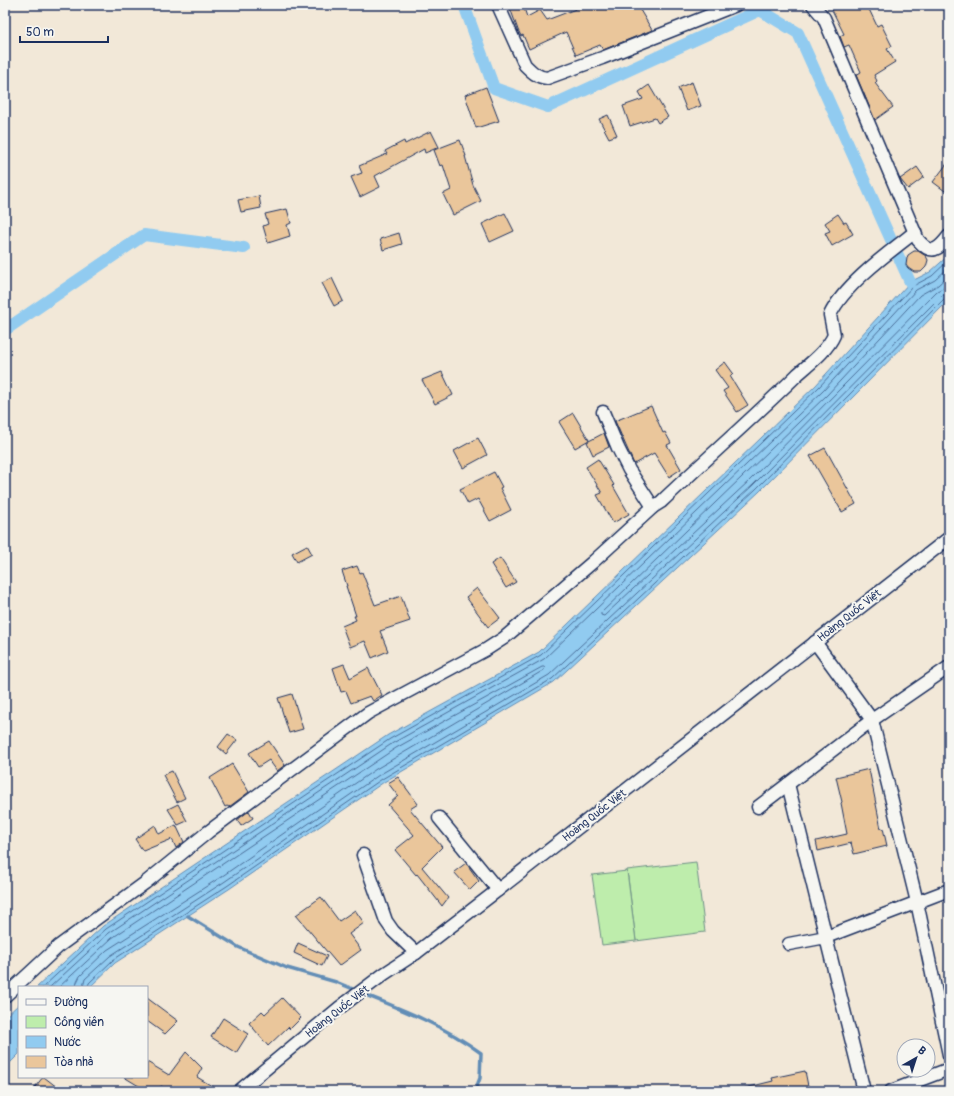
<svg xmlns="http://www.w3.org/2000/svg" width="954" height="1096" font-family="Pangolin,sans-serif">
	<rect width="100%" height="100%" fill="#f2e8d8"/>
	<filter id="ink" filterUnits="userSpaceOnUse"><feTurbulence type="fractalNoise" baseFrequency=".025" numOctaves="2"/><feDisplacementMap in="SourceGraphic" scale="8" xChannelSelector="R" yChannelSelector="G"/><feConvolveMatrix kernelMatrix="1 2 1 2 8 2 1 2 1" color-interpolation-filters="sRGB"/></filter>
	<g filter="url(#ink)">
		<!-- green -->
		<g fill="#beedac" stroke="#6c8e85">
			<path d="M696,862L705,932L636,941L627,870Z"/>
			<path d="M627,871L636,941L602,945L592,875Z"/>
		</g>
		<!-- water -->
		<g fill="#91cbf0" stroke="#628db6">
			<path d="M949,255V300L759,492L554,682L384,782L229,889L115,963L90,987H37L103,926L388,735L539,652L816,385L910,282L930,272Z"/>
			<path d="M19,1004V1054L5,1068V1017Z"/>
		</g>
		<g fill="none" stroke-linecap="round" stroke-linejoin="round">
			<!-- shore -->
			<g stroke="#4a6d98" stroke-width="1">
				<path d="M949,275L938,285L920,295L827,395L601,613V615L604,616L749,481L937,291L943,288L949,287"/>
				<path d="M43,987L106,929L390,739L541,655L819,387L913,286L932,276L949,260"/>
				<path d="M50,987L109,933L393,743L544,659L823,391L916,290L935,280L949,267"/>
				<path d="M59,987L112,938L396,748L542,667H545L544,670L376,769L221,877L107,950L80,976L77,982L76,987"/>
				<path d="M83,987L85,979L110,956L224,882L379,775L549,675L753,485L941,296L949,293"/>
				<path d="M88,987L89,983L113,960L227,886L382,779L552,679L756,489L944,299L949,298"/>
			</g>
			<!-- stream -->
			<g stroke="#628db6" stroke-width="3.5">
				<path d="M188,916L238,947L287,968L336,982L358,991"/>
				<path d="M363,994C404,1010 446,1027 481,1053L480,1078L475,1091"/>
			</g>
			<!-- canal -->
			<g stroke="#91cbf0" stroke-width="12">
				<path d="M464,5L494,88L548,107L760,10L798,33L910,282"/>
				<path d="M5,330L144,235L244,248"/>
			</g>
		</g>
		<!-- building -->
		<g fill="#eac69b" stroke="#1b2f5e">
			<path d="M509,5H523L527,17L540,10L547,20L586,5H637L652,30L603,50L600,45L576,55L566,32L529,49L523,35L521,36L518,30Z"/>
			<path d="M842,5H867L877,26L881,24L892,46L887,49L895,62L874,75L877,81L875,83L893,107L875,120L856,75L861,72L849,45L844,47L840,36L844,34L832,10Z"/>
			<path d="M692,82L701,106L687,111L678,88Z"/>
			<path d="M649,85L668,117L658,123L655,118L630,126L623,106L643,99L639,92Z"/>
			<path d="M486,87L499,121L476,128L465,95Z"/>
			<path d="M608,115L617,135L609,138L599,119Z"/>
			<path d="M431,131L439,147L425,153L424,149L375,176L380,187L360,197L351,177L362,173L359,166L387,154L385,151L404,141L405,144Z"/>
			<path d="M460,140L466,156H465L473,185L481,201L453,215L443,194L451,190L443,165L440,166L434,150Z"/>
			<path d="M949,161V194L933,182Z"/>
			<path d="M917,167L924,177L908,189L900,179Z"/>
			<path d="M259,196L261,208L241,212L238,200Z"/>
			<path d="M287,209L291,223L287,225L290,236L268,243L263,226L268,224L265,214Z"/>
			<path d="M505,213L514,231L490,242L482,224Z"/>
			<path d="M838,214L844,223L846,222L853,234L832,246L825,233L830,231L825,223Z"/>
			<path d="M399,233L402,244L383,250L380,239Z"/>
			<path d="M914,251H918L926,256L928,260L926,267L921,272H914L908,268L906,265L907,258L908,255Z"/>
			<path d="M332,278L343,301L334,306L322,283Z"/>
			<path d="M725,362L733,373L730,376L748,405L737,412L723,391L728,388L715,370Z"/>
			<path d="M442,372L453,395L435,404L422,380Z"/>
			<path d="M651,406L663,433L665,432L671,443L667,445L681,469L669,477L654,453L634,464L615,421Z"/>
			<path d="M573,413L589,440L575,448L559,422Z"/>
			<path d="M604,433L609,447L593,455L587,442Z"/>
			<path d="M478,438L487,455L463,468L454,451Z"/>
			<path d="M825,448L856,504L842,512L810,456Z"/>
			<path d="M598,459L614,485L613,486L629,514L613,523L597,495L602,493L586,467Z"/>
			<path d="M494,472L502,487L500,488L511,510L490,521L478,499L468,504L460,489Z"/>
			<path d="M307,545L312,554L297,562L292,553Z"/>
			<path d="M500,558L516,582L506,588L491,564Z"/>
			<path d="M357,566L360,573L362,572L375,605L401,596L410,621L380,631L388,651L372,658L365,641L350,647L342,626L356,620L354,616H356L346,586H347L342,571Z"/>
			<path d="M477,588L500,618L488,627L466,597Z"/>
			<path d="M344,664L350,678L368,668L382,695L373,701L370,696L351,703L346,691L341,692L333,668Z"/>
			<path d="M292,694L303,729L289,733L278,698Z"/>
			<path d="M228,734L237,740L226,754L218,747Z"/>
			<path d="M269,741L285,765L277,771L269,760L258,767L249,753Z"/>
			<path d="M232,764L249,792L229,807L227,806L225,807L210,778Z"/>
			<path d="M869,769L881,829L883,828L887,846L854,854L851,843L818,851L816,841L847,834L841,803L842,802L836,777Z"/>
			<path d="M172,771L185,798L177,802L163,775Z"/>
			<path d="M398,777L418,804L410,809L442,847L422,867L448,898L442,906L417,874L416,875L395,850L414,835L388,805L398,796L388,783Z"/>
			<path d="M178,804L187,821L178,825L168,809Z"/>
			<path d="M249,811L253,818L241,826L237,820Z"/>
			<path d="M155,825L159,834L176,825L184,842L176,848L172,839L143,851L135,839Z"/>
			<path d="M466,863L479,881L470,890L454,872Z"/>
			<path d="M321,897L339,921L355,910L364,923L349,934L361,950L339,966L296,915Z"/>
			<path d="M298,943L327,956L322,966L294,953Z"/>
			<path d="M147,998L178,1021L165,1034L147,1021Z"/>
			<path d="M282,998L301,1018L290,1029L288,1027L268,1046L249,1023L262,1011L265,1014Z"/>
			<path d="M223,1018L248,1034L236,1053L211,1037Z"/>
			<path d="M186,1052L202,1068L197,1077L220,1091H169L161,1086L158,1091H147L124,1077H147V1062L169,1075Z"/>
			<path d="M805,1071L809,1091H746L745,1088L773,1081L772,1078Z"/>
			<path d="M43,1077H44L62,1091H32Z"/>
		</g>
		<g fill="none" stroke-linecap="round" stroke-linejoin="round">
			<!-- minor casing -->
			<g stroke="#1b2f5e" stroke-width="15">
				<g id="minor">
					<path d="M498,5L525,65C532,72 537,77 547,78L602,58L736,5"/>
					<path d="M813,5L824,18L918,240C932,256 938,250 949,236"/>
					<path d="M603,412L618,448L629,470L653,507"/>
					<path d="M815,642L872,720L917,902L949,1055"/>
					<path d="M788,784L864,1091"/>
					<path d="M758,807L872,720L949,667"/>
					<path d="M439,818L498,890"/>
					<path d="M363,855L386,921L393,931L416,953"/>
					<path d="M789,944L826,937L949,890"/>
					<path d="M5,996L59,946L145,883L208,832L368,713L487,649L504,638L517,627L594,561L653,507L661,502C706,459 753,418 797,375C809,364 827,351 834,335L830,315C844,285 888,253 915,232"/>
					<path d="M239,1091L339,1008L384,974L416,953L498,890L949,538"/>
					<path d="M891,1091L949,1069"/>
				</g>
			</g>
			<!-- minor -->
			<use href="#minor" stroke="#f6f6f2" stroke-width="12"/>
		</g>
	</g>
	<g text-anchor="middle" stroke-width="4" stroke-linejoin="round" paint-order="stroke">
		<!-- street labels -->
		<g font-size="11" fill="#1b2f5e" stroke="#f6f6f2">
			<text transform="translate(849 615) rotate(-38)" y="4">Hoàng Quốc Việt</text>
			<text transform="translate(594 815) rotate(-38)" y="4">Hoàng Quốc Việt</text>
			<text transform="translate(337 1011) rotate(-38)" y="4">Hoàng Quốc Việt</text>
		</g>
	</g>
	<!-- margin -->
	<rect width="954" height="1096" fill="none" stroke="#f6f6f2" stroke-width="20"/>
	<rect x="10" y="10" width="934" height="1076" fill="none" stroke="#1b2f5e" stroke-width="1.5" filter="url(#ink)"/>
	<!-- legend -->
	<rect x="18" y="986" width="130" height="92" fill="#f6f6f2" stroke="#9ea6b7"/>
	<rect x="26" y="999" width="20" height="6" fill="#f6f6f2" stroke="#9ea6b7"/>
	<text x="54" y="1006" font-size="12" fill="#1b2f5e">Đường</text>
	<rect x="26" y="1016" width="20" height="12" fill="#beedac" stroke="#9ea6b7"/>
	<text x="54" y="1026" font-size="12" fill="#1b2f5e">Công viên</text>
	<rect x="26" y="1036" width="20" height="12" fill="#91cbf0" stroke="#9ea6b7"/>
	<text x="54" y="1046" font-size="12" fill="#1b2f5e">Nước</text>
	<rect x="26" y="1056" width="20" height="12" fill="#eac69b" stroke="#9ea6b7"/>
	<text x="54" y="1066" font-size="12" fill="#1b2f5e">Tòa nhà</text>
	<!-- north arrow -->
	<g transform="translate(916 1058) rotate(39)"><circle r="19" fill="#f6f6f2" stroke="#9ea6b7"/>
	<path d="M0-3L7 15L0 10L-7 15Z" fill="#1b2f5e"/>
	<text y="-6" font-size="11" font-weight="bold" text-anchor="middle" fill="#1b2f5e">B</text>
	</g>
	<!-- scale -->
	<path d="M20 36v6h88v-6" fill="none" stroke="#1b2f5e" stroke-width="2"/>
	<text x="26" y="36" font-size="12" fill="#1b2f5e" stroke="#f6f6f2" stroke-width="3" paint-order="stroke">50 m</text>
</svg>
